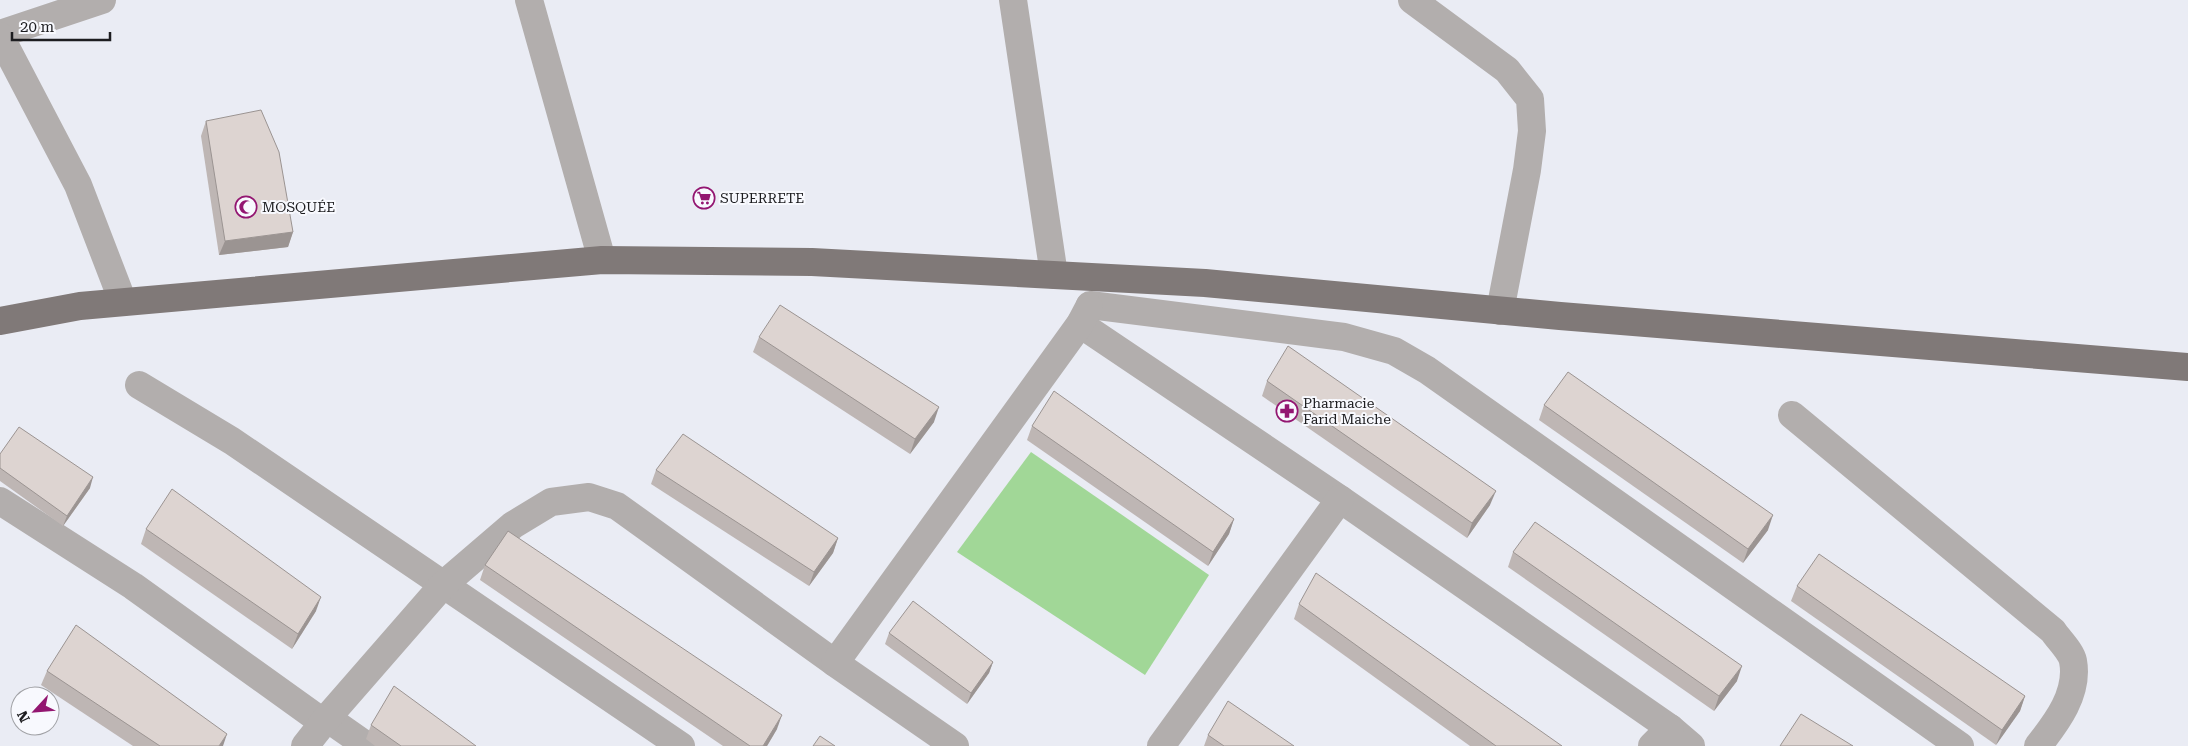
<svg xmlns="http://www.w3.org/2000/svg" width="2188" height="746" font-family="'Roboto Serif',serif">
	<rect width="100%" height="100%" fill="#eaecf4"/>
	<!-- green -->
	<path fill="#a1d797" d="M1031,452L1209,575L1145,675L957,552Z"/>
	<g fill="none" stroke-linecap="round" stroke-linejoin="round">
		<!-- minor -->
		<g stroke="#b2aead" stroke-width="28">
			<path d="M529,0L602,260"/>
			<path d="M1013,0L1054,275"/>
			<path d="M1412,0L1507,70L1530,99L1532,131L1527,170L1500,311"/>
			<path d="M0,34L102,0"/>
			<path d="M0,36L78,185L123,302"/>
			<path d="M1090,305L1344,337L1394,351L1427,370L1960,746"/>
			<path d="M1080,324L1340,499L1670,728L1691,746"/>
			<path d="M139,385L232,441L681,746"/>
			<path d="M1792,415L2053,631C2058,639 2071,651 2073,661C2079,693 2057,722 2038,746"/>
			<path d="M0,501L133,586L324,723"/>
			<path d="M327,718L367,746"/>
			<path d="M305,746L327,718L443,585L513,525L551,502L589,497L617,506L835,663"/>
			<path d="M955,746L835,663L1080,324L1089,307"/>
			<path d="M1161,746L1340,499"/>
			<path d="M1652,746L1670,728"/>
		</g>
		<!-- major -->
		<path stroke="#807978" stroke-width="28" d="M0,321L80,306L602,260L812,262L1205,283L1560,316L2188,367"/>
	</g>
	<!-- wall -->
	<g fill="#beb6b4">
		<path d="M206,121L293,232L288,247L219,255L201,136Z"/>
		<path d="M759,337L934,422L910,454L753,352Z"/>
		<path d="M1267,381L1490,505L1467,538L1262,396Z"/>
		<path d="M1544,405L1768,530L1743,563L1539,420Z"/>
		<path d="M1032,426L1234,519L1229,534L1208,566L1027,440Z"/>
		<path d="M0,454L90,488L63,526L0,481Z"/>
		<path d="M656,470L838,538L833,553L809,586L651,484Z"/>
		<path d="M146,529L316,611L292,649L141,544Z"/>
		<path d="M1513,552L1737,681L1714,711L1508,567Z"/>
		<path d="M485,565L777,729L767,746H723L480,580Z"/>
		<path d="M1797,586L2025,696L2020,711L1996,745L1791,601Z"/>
		<path d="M1299,604L1562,746H1470L1294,619Z"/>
		<path d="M889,633L993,662L989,673L967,704L885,644Z"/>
		<path d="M47,671L223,746H133L41,685Z"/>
		<path d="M371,725L476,746H375L366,739Z"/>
		<path d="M1208,735L1294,746H1204Z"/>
	</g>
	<!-- shaded-wall -->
	<g fill="#9b9492">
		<path d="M293,232L288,247L219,255L225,241Z"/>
		<path d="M939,407L934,422L910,454L915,439Z"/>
		<path d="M93,477L90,488L63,526L67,516Z"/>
		<path d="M1496,491L1490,505L1467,538L1472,523Z"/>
		<path d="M1773,515L1768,530L1743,563L1748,549Z"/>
		<path d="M1234,519L1229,534L1208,566L1213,552Z"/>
		<path d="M838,538L833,553L809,586L814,572Z"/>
		<path d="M321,597L316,611L292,649L298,634Z"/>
		<path d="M993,662L989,673L967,704L971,693Z"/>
		<path d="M1742,666L1737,681L1714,711L1719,696Z"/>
		<path d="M2025,696L2020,711L1996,745L2002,730Z"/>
		<path d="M782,715L777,729L767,746H763Z"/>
		<path d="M227,734L223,746H219Z"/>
	</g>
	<!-- building -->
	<g fill="#ddd4d1" stroke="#9b9492">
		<path d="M261,110L279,152L293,232L225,241L206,121Z"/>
		<path d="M780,305L939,407L915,439L759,337Z"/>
		<path d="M1288,346L1496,491L1472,523L1267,381Z"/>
		<path d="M1568,372L1773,515L1748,549L1544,405Z"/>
		<path d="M1054,391L1234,519L1213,552L1032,426Z"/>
		<path d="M19,427L93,477L67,516L0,468V454Z"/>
		<path d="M683,434L838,538L814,572L656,470Z"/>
		<path d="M172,489L321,597L298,634L146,529Z"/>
		<path d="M1535,522L1742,666L1719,696L1513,552Z"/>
		<path d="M508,531L782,715L763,746H750L485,565Z"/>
		<path d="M1819,554L2025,696L2002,730L1797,586Z"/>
		<path d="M1316,573L1562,746H1496L1299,604Z"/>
		<path d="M913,601L993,662L971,693L889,633Z"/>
		<path d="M76,625L227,734L219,746H160L47,671Z"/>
		<path d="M394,686L476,746H401L371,725Z"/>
		<path d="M1228,701L1294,746H1224L1208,735Z"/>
		<path d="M1801,714L1853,746H1780Z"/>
		<path d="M820,736L835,746H813Z"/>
	</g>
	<!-- icons -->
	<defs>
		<g id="supermarket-ring" transform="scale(1.125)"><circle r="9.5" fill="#f8f9fe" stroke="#931671" stroke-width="1.5"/><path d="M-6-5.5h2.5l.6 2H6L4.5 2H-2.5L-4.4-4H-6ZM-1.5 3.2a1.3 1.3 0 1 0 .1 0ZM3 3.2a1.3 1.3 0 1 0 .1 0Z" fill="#931671"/></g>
		<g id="mosque-ring" transform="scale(1.125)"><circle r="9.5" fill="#f8f9fe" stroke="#931671" stroke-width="1.5"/><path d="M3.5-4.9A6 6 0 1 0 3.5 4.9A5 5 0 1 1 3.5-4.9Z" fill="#931671"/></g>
		<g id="pharmacy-ring" transform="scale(1.125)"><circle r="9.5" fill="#f8f9fe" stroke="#931671" stroke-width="1.5"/><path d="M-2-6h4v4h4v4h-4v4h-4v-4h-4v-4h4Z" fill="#931671"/></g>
	</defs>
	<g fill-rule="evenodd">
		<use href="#supermarket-ring" x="704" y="198"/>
		<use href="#mosque-ring" x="246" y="207"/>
		<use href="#pharmacy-ring" x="1287" y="411"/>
	</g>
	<g text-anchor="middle" stroke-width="4" stroke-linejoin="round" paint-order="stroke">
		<!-- poi labels -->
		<g font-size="14" fill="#1d1d20" stroke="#f8f9fe" text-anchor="start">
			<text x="720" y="203">SUPERRETE</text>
			<text x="262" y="212">MOSQUÉE</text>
			<text x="1303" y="408">Pharmacie<tspan x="1303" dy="16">Farid Maiche</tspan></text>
		</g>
	</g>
	<!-- north arrow -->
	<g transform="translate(35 711) rotate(244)"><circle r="24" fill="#f8f9fe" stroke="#a0a1a5"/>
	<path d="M0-4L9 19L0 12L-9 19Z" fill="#931671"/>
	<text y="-8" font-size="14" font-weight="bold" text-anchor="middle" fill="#1d1d20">N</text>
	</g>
	<!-- scale -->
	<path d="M12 32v8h98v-8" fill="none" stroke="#1d1d20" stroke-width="2.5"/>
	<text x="20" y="32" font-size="15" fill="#1d1d20" stroke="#f8f9fe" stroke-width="4" paint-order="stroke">20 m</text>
</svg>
